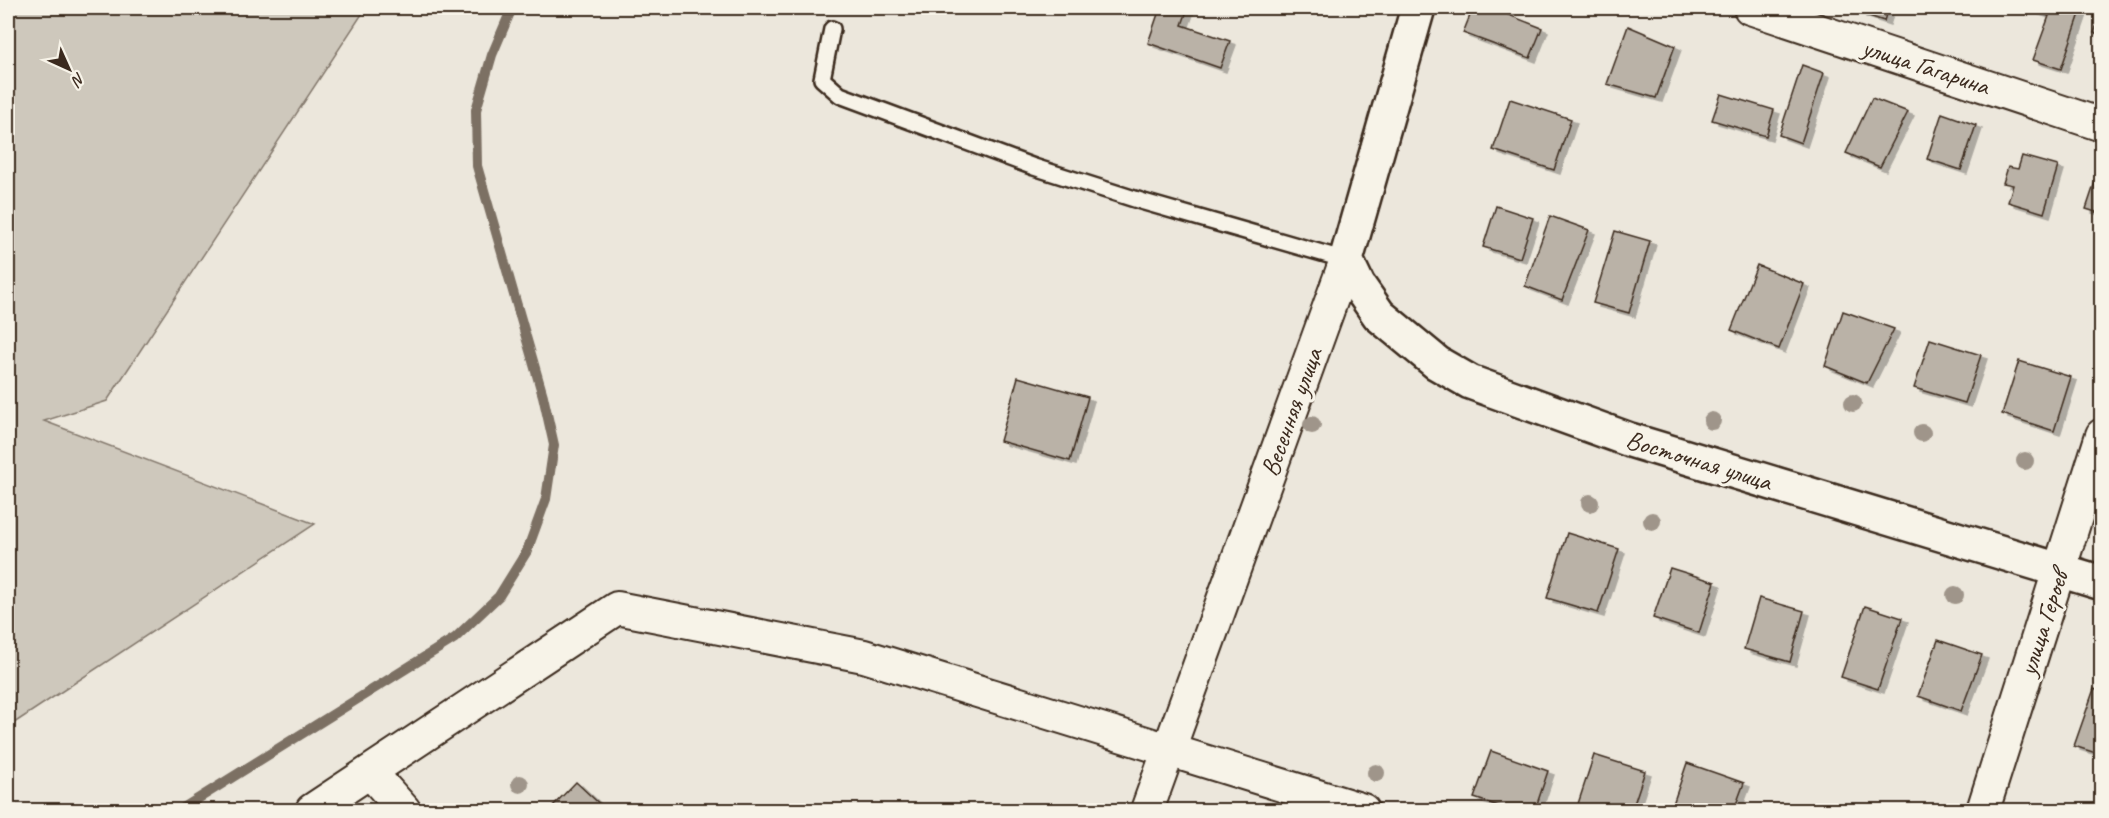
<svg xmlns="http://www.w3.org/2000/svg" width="2109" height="818" font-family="Caveat,sans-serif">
	<defs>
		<filter id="shadow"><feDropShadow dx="6" dy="4" stdDeviation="0" flood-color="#0004"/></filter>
	</defs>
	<rect width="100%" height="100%" fill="#ece7dc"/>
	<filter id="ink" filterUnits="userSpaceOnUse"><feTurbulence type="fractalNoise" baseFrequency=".0167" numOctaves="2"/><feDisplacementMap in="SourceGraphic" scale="12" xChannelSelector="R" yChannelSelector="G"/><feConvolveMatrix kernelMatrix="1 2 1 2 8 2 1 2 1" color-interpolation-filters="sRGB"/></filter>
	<g filter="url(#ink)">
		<!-- green -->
		<path fill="#cec8bc" stroke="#84796d" stroke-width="1.5" d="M8,8H366L107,401L44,421L315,524L8,727Z"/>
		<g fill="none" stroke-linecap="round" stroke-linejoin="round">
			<!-- stream -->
			<path stroke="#7c7064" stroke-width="10" d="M180,810L455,638L499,596L527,551L546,499L554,445L543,396L477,166L476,110L492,55L512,8"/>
		</g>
		<!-- building -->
		<g fill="#bab2a7" stroke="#3b2a1e" stroke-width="1.5" filter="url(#shadow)">
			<path d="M1160,8H1188L1182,25L1230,41L1220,68L1148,43Z"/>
			<path d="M1473,8H1491L1542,28L1530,58L1463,33Z"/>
			<path d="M1862,8H1888L1884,21L1860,13Z"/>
			<path d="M2025,8H2082L2061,69L2033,60L2049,16Z"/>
			<path d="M2102,10V35L2094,33Z"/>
			<path d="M1628,26L1675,46L1656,98L1607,84Z"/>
			<path d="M1802,65L1824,73L1801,143L1779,135Z"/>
			<path d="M1721,94L1774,110L1766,136L1712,120Z"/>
			<path d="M1872,98L1908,112L1880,167L1846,153Z"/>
			<path d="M1510,99L1571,119L1554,170L1493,150Z"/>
			<path d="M1942,113L1976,125L1961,170L1927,159Z"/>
			<path d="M2022,156L2058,166L2044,213L2008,202L2013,185L2003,183L2008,167L2018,169Z"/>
			<path d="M2097,176L2102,177V214L2086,209Z"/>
			<path d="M1496,206L1533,218L1520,258L1483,247Z"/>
			<path d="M1550,216L1589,230L1562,300L1525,286Z"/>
			<path d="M1615,231L1650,241L1629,313L1593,303Z"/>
			<path d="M1757,265L1804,284L1779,349L1731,330Z"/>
			<path d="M1843,311L1894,329L1867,383L1825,366Z"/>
			<path d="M1930,339L1981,355L1965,403L1914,388Z"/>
			<path d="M2019,361L2071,377L2054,431L2002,414Z"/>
			<path d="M1018,377L1088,397L1070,461L1000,441Z"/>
			<path d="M1567,533L1619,549L1598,613L1547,598Z"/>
			<path d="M1670,568L1715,582L1699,633L1653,618Z"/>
			<path d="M1759,598L1804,611L1790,662L1744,649Z"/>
			<path d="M1865,606L1902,618L1878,689L1841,677Z"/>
			<path d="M1938,640L1982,655L1961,711L1918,696Z"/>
			<path d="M2094,689L2102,692V755L2074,746Z"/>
			<path d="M1491,751L1548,771L1535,810H1511L1474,798Z"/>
			<path d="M1594,755L1645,771L1632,810H1576Z"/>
			<path d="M1687,763L1744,783L1734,810H1671Z"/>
			<path d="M576,782L606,810H549Z"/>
		</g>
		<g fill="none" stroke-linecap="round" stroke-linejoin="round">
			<!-- service casing -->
			<g stroke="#3b2a1e" stroke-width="20">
				<path id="service" d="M832,29L822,79L840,95L1034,167L1144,202L1346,260"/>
			</g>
			<!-- minor casing -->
			<g stroke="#3b2a1e" stroke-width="36">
				<g id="minor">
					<path d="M1750,8L2102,125"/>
					<path d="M370,772L404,810"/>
					<path d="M312,810L617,608L864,656L1363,810"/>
					<path d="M1147,810L1346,260"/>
					<path d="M1983,810L2102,435"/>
				</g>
			</g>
			<!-- tertiary casing -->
			<g stroke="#3b2a1e" stroke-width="38">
				<path id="tertiary" d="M1418,8L1346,260L1358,285L1379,315L1437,363L1470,382L1630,440L2102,583"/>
			</g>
			<!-- service -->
			<use href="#service" stroke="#f7f3e8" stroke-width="15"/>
			<!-- minor -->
			<use href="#minor" stroke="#f7f3e8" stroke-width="32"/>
			<!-- tertiary -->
			<use href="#tertiary" stroke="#f7f3e8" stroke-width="33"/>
		</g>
		<!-- trees -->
		<g fill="#9f958a">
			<circle cx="1853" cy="403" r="9"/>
			<circle cx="1712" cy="421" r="9"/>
			<circle cx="1312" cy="425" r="9"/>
			<circle cx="1922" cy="433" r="9"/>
			<circle cx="2025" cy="461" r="9"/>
			<circle cx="1590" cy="503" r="9"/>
			<circle cx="1652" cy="521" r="9"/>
			<circle cx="1955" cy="595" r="9"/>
			<circle cx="1376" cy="773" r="9"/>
			<circle cx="520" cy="784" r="9"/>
		</g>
	</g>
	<g text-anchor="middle" stroke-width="6" stroke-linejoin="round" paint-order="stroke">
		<!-- street labels -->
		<g font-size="26" fill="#3b2a1e" stroke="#f7f3e8">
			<text transform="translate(1926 66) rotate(18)" y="9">улица Гагарина</text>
			<text transform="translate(1291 412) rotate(-70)" y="9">Весенняя улица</text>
			<text transform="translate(1699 460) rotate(17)" y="9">Восточная улица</text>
			<text transform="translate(2043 623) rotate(-72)" y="9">улица Героев</text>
		</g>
	</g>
	<!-- margin -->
	<rect width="2109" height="818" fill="none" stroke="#f7f3e8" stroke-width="30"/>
	<rect x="15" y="15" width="2079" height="788" fill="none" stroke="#3b2a1e" stroke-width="2" filter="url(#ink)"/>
	<!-- north arrow -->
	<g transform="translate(69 69) rotate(135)" stroke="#f7f3e8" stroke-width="4.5" paint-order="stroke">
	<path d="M0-4.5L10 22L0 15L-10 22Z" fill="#3b2a1e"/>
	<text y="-9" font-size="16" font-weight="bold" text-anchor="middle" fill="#3b2a1e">N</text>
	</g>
</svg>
